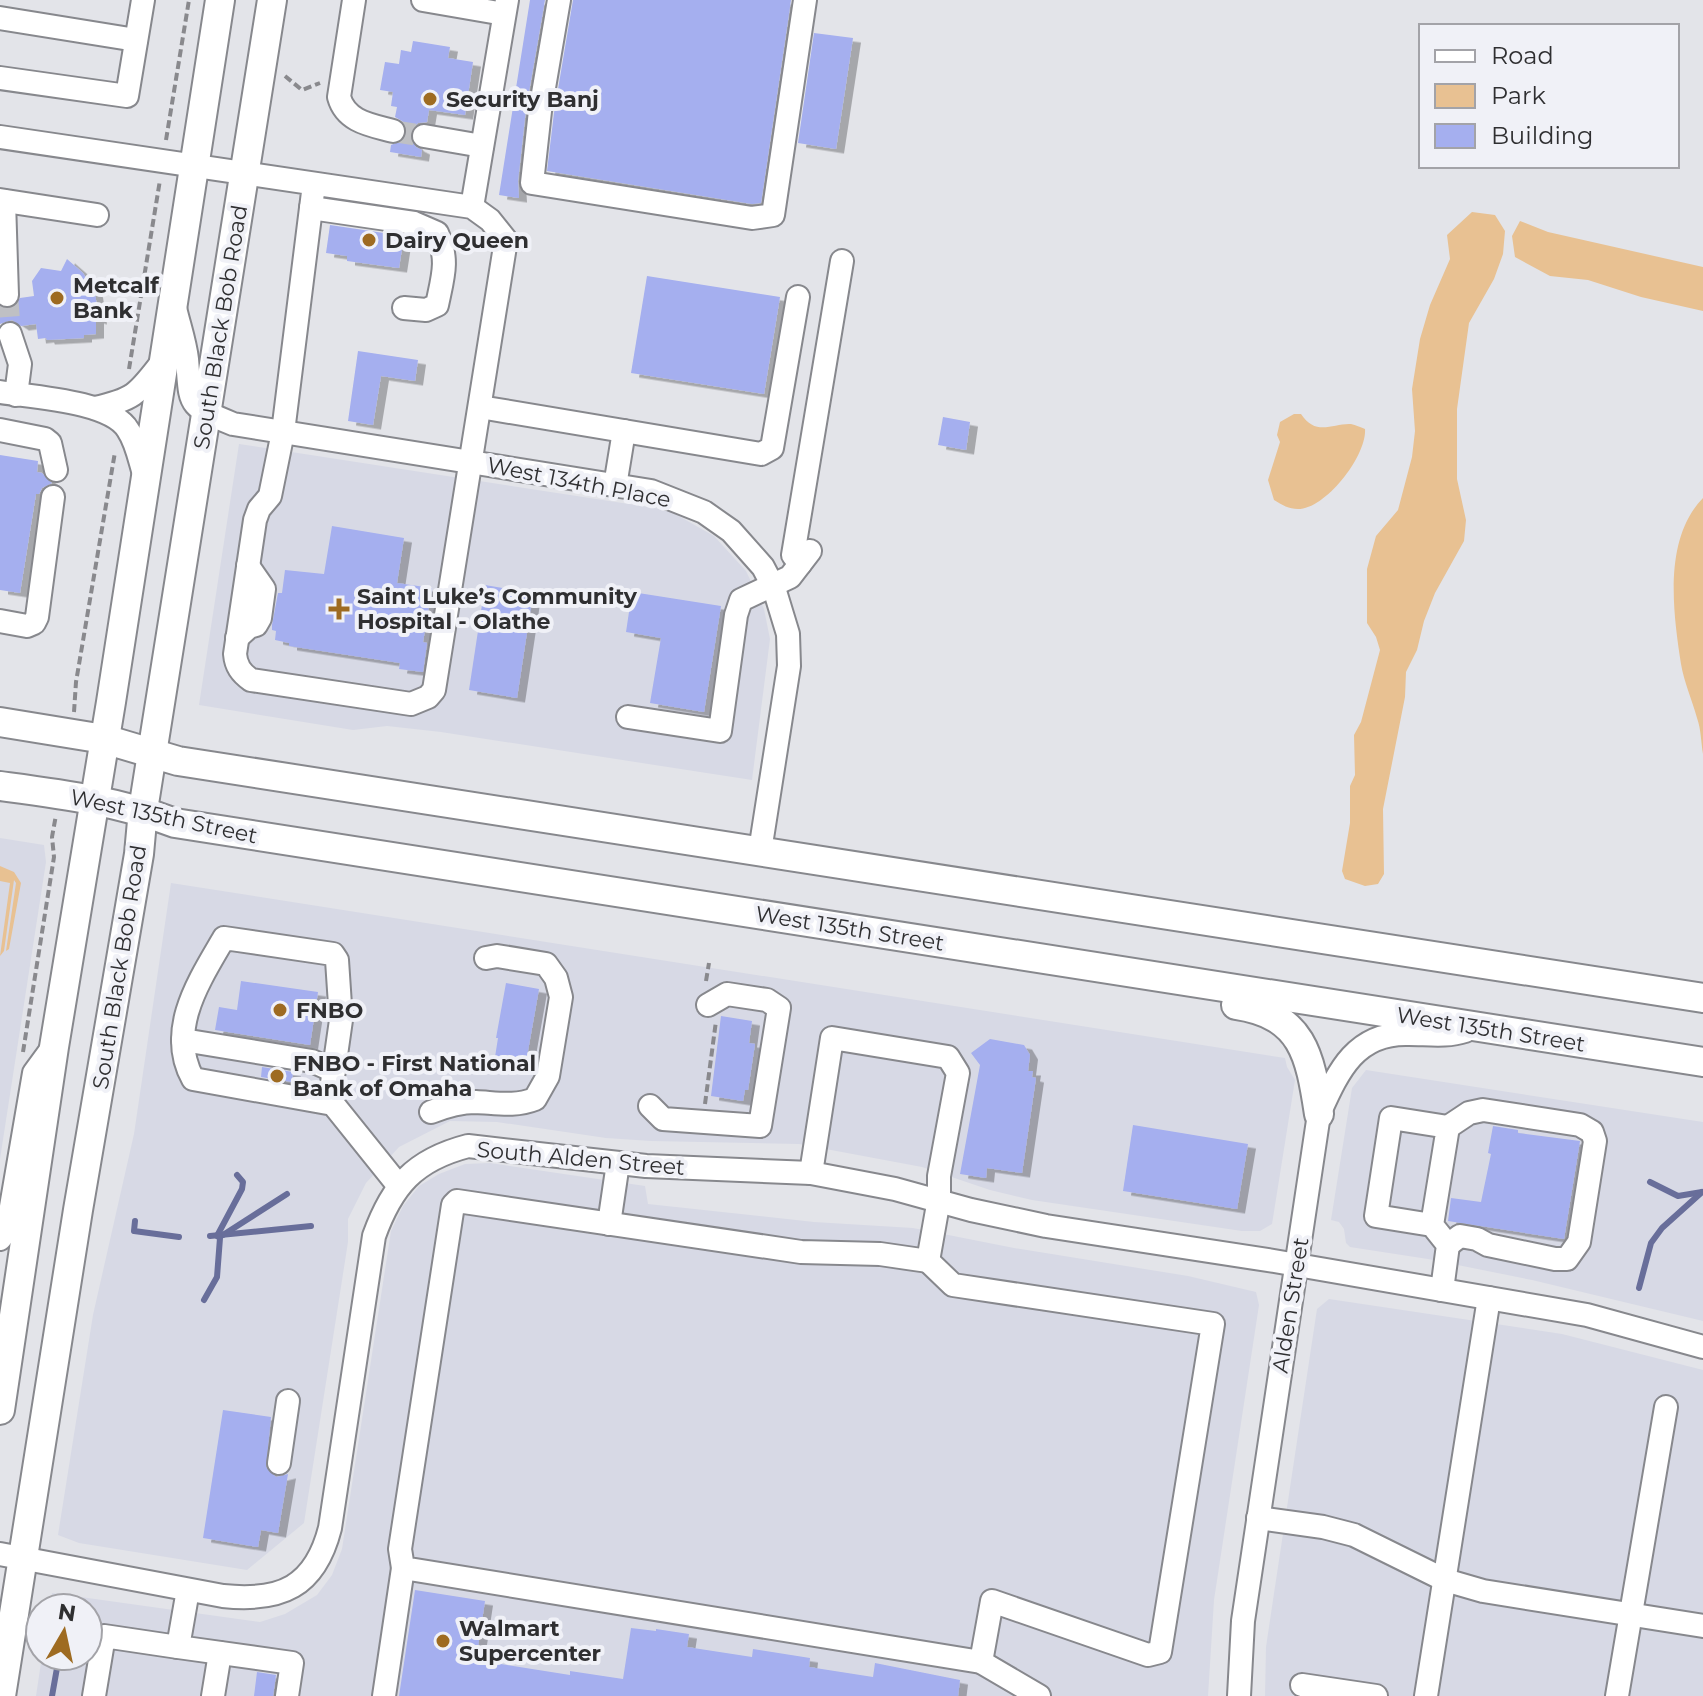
<svg xmlns="http://www.w3.org/2000/svg" width="1703" height="1696" font-family="Montserrat,sans-serif">
	<defs>
		<filter id="shadow"><feDropShadow dx="8" dy="4.5" stdDeviation="0" flood-color="#0004"/></filter>
	</defs>
	<rect width="100%" height="100%" fill="#e3e4e9"/>
	<!-- built -->
	<g fill="#d7d9e5">
		<path d="M239,444L668,510L714,536L746,571L764,609L770,639L752,780L441,732L387,726L353,730L199,705Z"/>
		<path d="M0,838L44,845L46,862L0,1159Z"/>
		<path d="M171,883L1285,1058L1287,1067L1295,1080L1272,1224L1260,1231H1242L1032,1200L990,1190L922,1167L799,1144L651,1141L606,1138L497,1122L450,1121L399,1147L366,1183L348,1219V1242L304,1523L247,1570L79,1543L58,1535L93,1315L134,1134Z"/>
		<path d="M1366,1070L1703,1122V1321L1532,1280L1428,1259L1350,1247L1346,1243L1344,1229L1339,1222L1331,1220L1352,1088Z"/>
		<path d="M490,1163L645,1186L648,1204L814,1222L913,1228L1014,1248L1188,1276L1256,1292L1259,1305L1214,1600L1208,1696H36L42,1656H88V1608H50L52,1593L260,1622L285,1614L317,1595L332,1575L342,1549L391,1231L403,1206L419,1186L439,1174L465,1164Z"/>
		<path d="M1329,1299L1562,1334L1703,1370V1696H1265L1266,1647L1273,1600L1317,1309Z"/>
	</g>
	<!-- green -->
	<g fill="#e8c192">
		<path d="M1472,212L1495,215L1505,231L1503,254L1494,279L1469,323L1457,409V479L1466,520L1464,541L1435,593L1424,621L1417,650L1406,672L1405,697L1383,809L1384,874L1378,884L1365,886L1345,879L1342,871L1350,823V786L1355,775L1354,735L1361,722L1380,650L1376,637L1367,623V569L1376,536L1398,510L1412,457L1415,431L1412,389L1420,339L1430,305L1450,259L1447,235Z"/>
		<path d="M1520,221L1548,232L1703,267V311L1641,297L1588,280L1550,276L1515,257L1512,236Z"/>
		<path d="M1294,414H1301C1316,437 1333,423 1351,424C1356,425 1360,427 1365,429C1367,455 1326,509 1298,509C1289,509 1282,505 1274,500L1268,480L1280,442L1277,435L1280,422Z"/>
		<path d="M1703,498V754C1701,742 1701,729 1697,718C1692,700 1684,682 1681,664C1673,612 1663,539 1703,498Z"/>
		<path d="M0,866L14,872L21,883L9,949L6,951L16,883L14,880L4,951L0,956L10,883L0,881Z"/>
	</g>
	<g fill="none" stroke-linecap="round" stroke-linejoin="round">
		<!-- stream -->
		<g stroke="#686e9a" stroke-width="6">
			<path d="M1650,1182L1678,1196L1702,1192"/>
			<path d="M135,1221L134,1231L179,1237"/>
			<path d="M223,1235L287,1194"/>
			<path d="M210,1236L311,1226"/>
			<path d="M1639,1288L1651,1243L1662,1228L1702,1192"/>
			<path d="M204,1300L217,1277L220,1238L217,1236L242,1189L243,1182L237,1175"/>
			<path d="M52,1696L57,1668"/>
		</g>
	</g>
	<!-- building -->
	<g fill="#a5afef" filter="url(#shadow)">
		<path d="M530,0H545L526,109L518,181L519,198L499,195Z"/>
		<path d="M573,0H791L761,203L752,204L547,171L554,113Z"/>
		<path d="M814,33L853,38L836,149L798,143Z"/>
		<path d="M413,41L450,47L448,58L473,62L465,115L429,110L427,122L418,123L413,128L411,140L416,147L422,150L421,157L390,152L391,145L403,140L407,128L402,121L395,117L397,107L391,106L393,92L380,90L385,62L399,64L401,50L411,52Z"/>
		<path d="M330,225L404,236L399,268L347,261V256L326,253Z"/>
		<path d="M67,259L83,273L95,293L99,320L96,319V334L84,335V338L47,340L46,338L38,339L36,324L21,326L12,320L0,324V307H14L20,298L34,296L32,281L41,268L61,271Z"/>
		<path d="M647,276L780,297L764,394L631,373Z"/>
		<path d="M358,351L418,360L415,381L381,376L373,425L348,421Z"/>
		<path d="M943,417L970,422L966,450L938,445Z"/>
		<path d="M0,455L38,461L37,472L42,473L52,483L42,488L39,494H36L20,593L0,590Z"/>
		<path d="M332,526L404,538L397,583L432,588L423,642L427,643L423,672L399,669L400,663L289,646V643L275,640L276,631L272,630V625L278,593H282L285,570L324,574Z"/>
		<path d="M485,585L533,593L517,698L469,690Z"/>
		<path d="M632,592L721,606L704,712L650,703L661,638L626,632Z"/>
		<path d="M241,981L318,992L310,1045L215,1030L219,1007L237,1010Z"/>
		<path d="M506,983L539,989L526,1062L495,1057L498,1038H496Z"/>
		<path d="M721,1016L752,1021L749,1043L755,1044L748,1090H745L743,1101L711,1096Z"/>
		<path d="M990,1039L1024,1045L1030,1055L1028,1071H1033L1032,1077L1036,1078L1022,1173L987,1168L986,1178L960,1174L980,1065L971,1053Z"/>
		<path d="M262,1067L293,1072L292,1082L261,1077Z"/>
		<path d="M1133,1125L1248,1144L1237,1209L1123,1191Z"/>
		<path d="M1493,1126L1518,1130V1133L1580,1141L1564,1239L1448,1221L1451,1198L1481,1202L1491,1154L1488,1153Z"/>
		<path d="M223,1410L271,1417L266,1467L276,1477L288,1474L278,1533L261,1530L258,1547L203,1538Z"/>
		<path d="M415,1590L485,1601L476,1660L570,1675V1671L623,1679L631,1628L656,1631V1629L689,1634L687,1647L752,1657L753,1649L810,1658L809,1667L873,1677L875,1663L960,1680L958,1696H399Z"/>
		<path d="M257,1672L276,1675L273,1696H254Z"/>
	</g>
	<g fill="none" stroke-linecap="round" stroke-linejoin="round">
		<!-- minor-tunnel -->
		<g stroke="#bfc0c4" stroke-width="22" stroke-dasharray="22 11" stroke-linecap="butt">
			<path d="M393,131L424,136"/>
			<path d="M7,295L10,334"/>
		</g>
		<!-- minor casing -->
		<g stroke="#87888d" stroke-width="26">
			<g id="minor">
				<path d="M354,0L339,97C346,122 371,125 393,131"/>
				<path d="M423,0L504,14"/>
				<path d="M559,0L540,111L532,183L752,218L773,215L805,0"/>
				<path d="M0,18L136,40"/>
				<path d="M0,78L127,96L143,0"/>
				<path d="M424,136L482,146"/>
				<path d="M0,137L472,207L490,220L506,240L434,690L428,697L411,704L251,680C241,673 236,666 235,654L255,520L259,509L270,496L283,432L314,184"/>
				<path d="M0,200L97,215"/>
				<path d="M4,201L7,295"/>
				<path d="M472,207L507,0"/>
				<path d="M311,208L414,223L437,233C449,260 443,276 437,305L426,310L404,308"/>
				<path d="M175,308C179,325 185,342 187,359C191,406 186,405 233,424L651,491L704,512L731,531L763,567L774,588L788,634L789,666L760,851"/>
				<path d="M10,334L20,364L16,395"/>
				<path d="M0,392C32,397 111,401 128,430C137,443 140,462 145,477"/>
				<path d="M480,407L761,454L772,448L798,297"/>
				<path d="M95,408C136,399 138,393 163,361"/>
				<path d="M0,430L45,439L50,443L56,470"/>
				<path d="M615,486L624,431"/>
				<path d="M800,564L793,555L842,261"/>
				<path d="M0,621L27,626L34,623L37,617L53,497"/>
				<path d="M237,638L249,627L256,625L260,618L264,589L248,566"/>
				<path d="M628,717L720,731L736,615L741,600L790,577L810,551"/>
				<path d="M183,1040L312,1061L334,1071"/>
				<path d="M333,1104L193,1079C166,1030 199,981 224,938L333,954L337,960L341,1020L330,1097L333,1104L398,1185"/>
				<path d="M650,1106L663,1119L760,1126L779,1008L767,1000L727,994L708,1005"/>
				<path d="M431,1112C446,1106 460,1102 476,1102C497,1103 515,1107 535,1099L548,1076L561,997L556,978L546,964L497,956L486,958"/>
				<path d="M811,1173L832,1038L948,1057L958,1073L939,1176V1199L928,1261L880,1254L801,1252L457,1201L453,1205L400,1549L403,1568L981,1662L1039,1696"/>
				<path d="M609,1224L618,1163"/>
				<path d="M1432,1225L1448,1127L1391,1118L1376,1216L1432,1225L1448,1245L1442,1290"/>
				<path d="M0,1239L7,1230L34,1073L53,1047"/>
				<path d="M1448,1245L1460,1236L1477,1239L1488,1245L1555,1259H1567L1579,1242L1595,1141L1592,1132L1580,1125L1483,1110L1469,1113L1448,1127"/>
				<path d="M928,1261L953,1285L1213,1324L1160,1652L1148,1655L992,1601L981,1662"/>
				<path d="M279,1463L288,1401"/>
				<path d="M1258,1518L1323,1527L1354,1535L1445,1580L1483,1591L1703,1626"/>
				<path d="M0,1554L223,1596C281,1602 315,1587 330,1528L374,1236C392,1186 414,1160 468,1146L646,1166L811,1173L895,1189L971,1210L1046,1226L1274,1261L1587,1315L1703,1347"/>
				<path d="M188,1590L178,1647L292,1663L287,1696"/>
				<path d="M1302,1685L1376,1696"/>
				<path d="M94,1696L104,1636L178,1647"/>
				<path d="M213,1696L220,1653"/>
				<path d="M384,1696L403,1568"/>
				<path d="M1239,1696L1243,1621L1319,1114C1338,1072 1355,1032 1409,1034C1428,1034 1447,1037 1465,1031"/>
				<path d="M1426,1696L1489,1298"/>
				<path d="M1617,1696L1666,1407"/>
			</g>
		</g>
		<!-- major casing -->
		<g stroke="#87888d" stroke-width="32">
			<g id="major">
				<path d="M0,722L104,739L178,761L1703,998"/>
				<path d="M0,786C60,794 118,801 175,823L1703,1062"/>
				<path d="M1236,1005C1303,1015 1310,1055 1319,1114"/>
				<path d="M0,1410L54,1047L111,702L220,0"/>
				<path d="M1,1696L78,1210L139,854L143,810L272,0"/>
			</g>
		</g>
		<!-- path -->
		<g stroke="#89898d" stroke-width="4" stroke-dasharray="8 4" stroke-linecap="butt">
			<path d="M285,76L302,90L320,83"/>
			<path d="M166,140L189,0"/>
			<path d="M129,369L160,180"/>
			<path d="M74,712L76,682L115,452"/>
			<path d="M706,981L709,963"/>
			<path d="M23,1052L54,857L52,837L56,815"/>
			<path d="M705,1104L716,1021"/>
		</g>
		<!-- minor -->
		<use href="#minor" stroke="#fff" stroke-width="22"/>
		<!-- major -->
		<use href="#major" stroke="#fff" stroke-width="28"/>
	</g>
	<!-- markers -->
	<g fill="#9e6b21" stroke="#f0f1f7" stroke-width="3">
		<circle cx="430" cy="99" r="8"/>
		<circle cx="369" cy="240" r="8"/>
		<circle cx="57" cy="298" r="8"/>
		<path d="M335 597h8v8h8v8h-8v8h-8v-8h-8v-8h8z"/>
		<circle cx="280" cy="1010" r="8"/>
		<circle cx="277" cy="1076" r="8"/>
		<circle cx="443" cy="1641" r="8"/>
	</g>
	<g text-anchor="middle" stroke-width="8" stroke-linejoin="round" paint-order="stroke">
		<!-- poi labels -->
		<g font-size="22" font-weight="bold" fill="#2f2f31" stroke="#f0f1f7" text-anchor="start">
			<text x="446" y="107">Security Banj</text>
			<text x="385" y="248">Dairy Queen</text>
			<text x="73" y="293">Metcalf<tspan x="73" dy="25">Bank</tspan></text>
			<text x="357" y="604">Saint Luke’s Community<tspan x="357" dy="25">Hospital - Olathe</tspan></text>
			<text x="296" y="1018">FNBO</text>
			<text x="293" y="1071">FNBO - First National<tspan x="293" dy="25">Bank of Omaha</tspan></text>
			<text x="459" y="1636">Walmart<tspan x="459" dy="25">Supercenter</tspan></text>
		</g>
		<!-- street labels -->
		<g font-size="22" fill="#2f2f31" stroke="#f0f1f7">
			<text transform="translate(220 327) rotate(-81)" y="8">South Black Bob Road</text>
			<text transform="translate(579 482) rotate(11)" y="8">West 134th Place</text>
			<text transform="translate(164 816) rotate(12)" y="8">West 135th Street</text>
			<text transform="translate(850 928) rotate(9)" y="8">West 135th Street</text>
			<text transform="translate(119 967) rotate(-81)" y="8">South Black Bob Road</text>
			<text transform="translate(1491 1029) rotate(9)" y="8">West 135th Street</text>
			<text transform="translate(581 1158) rotate(5)" y="8">South Alden Street</text>
			<text transform="translate(1290 1305) rotate(-81)" y="8">Alden Street</text>
		</g>
	</g>
	<!-- legend -->
	<rect x="1419" y="24" width="260" height="144" fill="#f0f1f7" stroke="#a3a3a8" stroke-width="2"/>
	<rect x="1435" y="50" width="40" height="12" fill="#ffffff" stroke="#a3a3a8" stroke-width="2"/>
	<text x="1491" y="64" font-size="24" fill="#2f2f31">Road</text>
	<rect x="1435" y="84" width="40" height="24" fill="#e8c192" stroke="#a3a3a8" stroke-width="2"/>
	<text x="1491" y="104" font-size="24" fill="#2f2f31">Park</text>
	<rect x="1435" y="124" width="40" height="24" fill="#a5afef" stroke="#a3a3a8" stroke-width="2"/>
	<text x="1491" y="144" font-size="24" fill="#2f2f31">Building</text>
	<!-- north arrow -->
	<g transform="translate(64 1632) rotate(9)"><circle r="38" fill="#f0f1f7" stroke="#a3a3a8" stroke-width="2"/>
	<path d="M0-6L14 30L0 20L-14 30Z" fill="#9e6b21"/>
	<text y="-12" font-size="22" font-weight="bold" text-anchor="middle" fill="#2f2f31">N</text>
	</g>
</svg>
